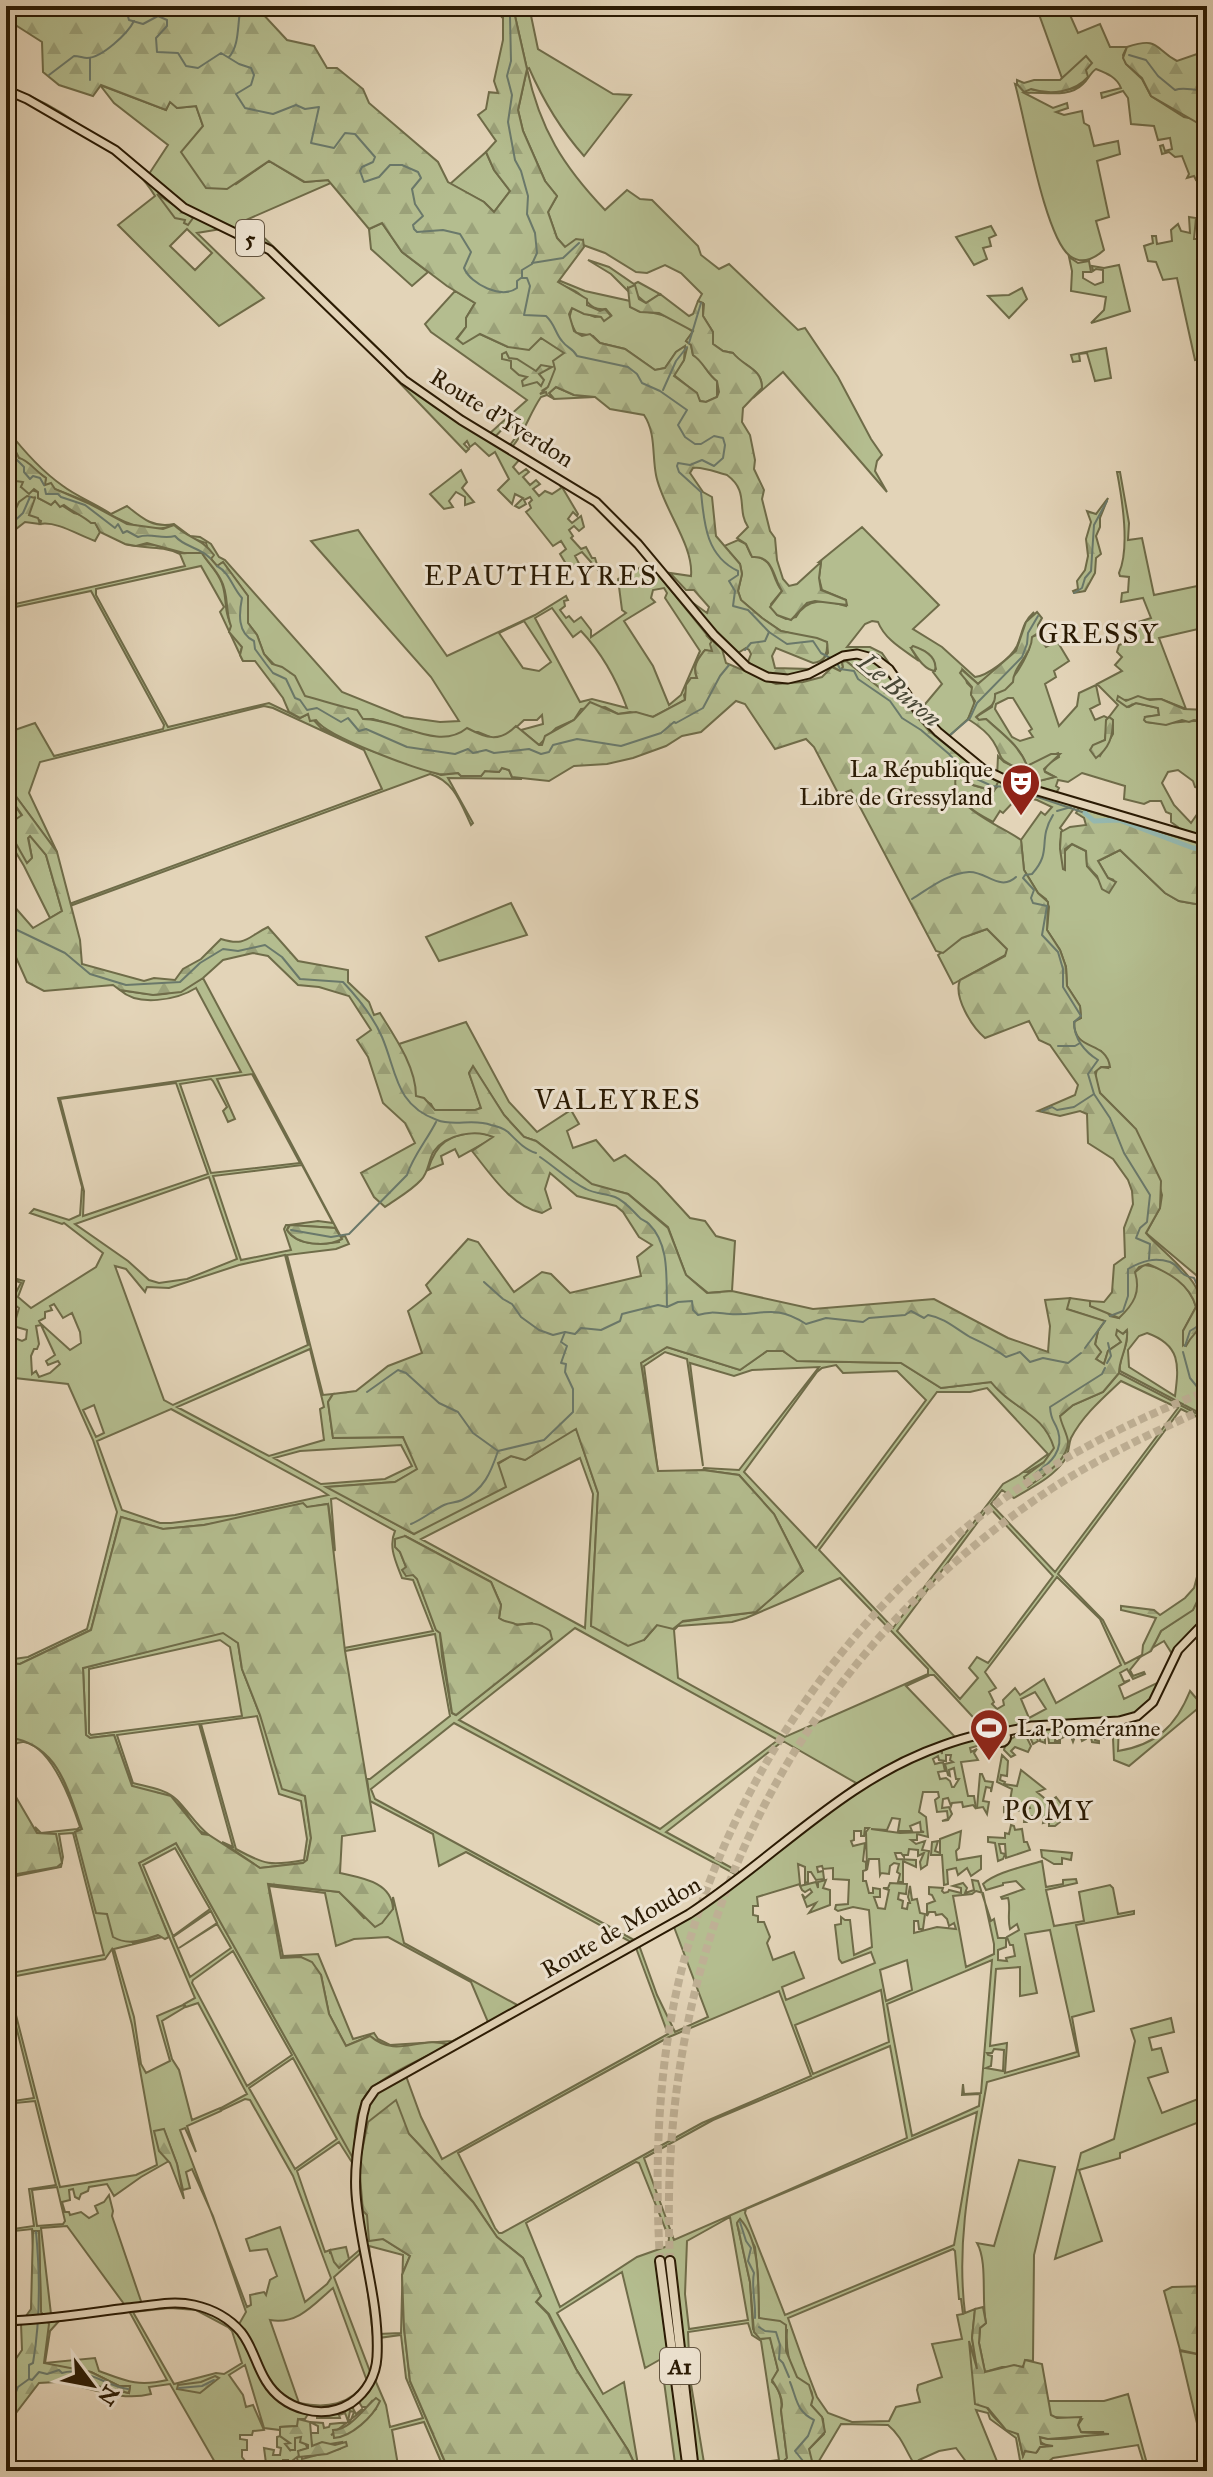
<svg xmlns="http://www.w3.org/2000/svg" width="1213" height="2477" font-family="'IM FELL Great Primer',serif">
	<defs>
		<pattern id="forest-firs" width="22" height="20" patternUnits="userSpaceOnUse" patternTransform="scale(2)"><rect width="22" height="20" fill="#b4bd8f"/><path d="M5 1l3.5 6h-7zM16 11l3.5 6h-7z" fill="#9ba27a"/></pattern>
	</defs>
	<rect width="100%" height="100%" fill="#e3d4b8"/>
	<filter id="stains"><feTurbulence type="fractalNoise" baseFrequency=".0025" numOctaves="4"/><feColorMatrix values="0 0 0 0 .2 0 0 0 0 .09 0 0 0 0 .02 0 0 0 .5 -.17"/></filter>
	<radialGradient id="worn" r=".72"><stop offset=".6" stop-color="#630" stop-opacity="0"/><stop offset="1" stop-color="#630" stop-opacity=".3"/></radialGradient>
	<!-- grass -->
	<g fill="#b4bd8f" stroke="#6f6c49" stroke-width="2" fill-rule="evenodd">
		<path d="M499,6H529L538,49L613,94L631,95L584,156C561,130 543,100 529,68L527,69C540,129 563,166 605,210L627,190L640,199L652,200L698,246L701,255L719,269L729,264L798,330L805,328L838,377L871,439L882,455L877,461L875,471L887,492L783,372L753,398L761,391C766,370 743,367 733,353L723,351L713,344V332L703,316L704,304L698,301L702,294L681,273L665,265L647,273L636,272L605,253L583,245V240L565,247L557,238L548,212L557,196L545,181L523,131L518,110L527,69L515,16L509,10H503L502,18Z"/>
		<path d="M1036,6H1066L1078,33L1100,24L1110,47H1127L1123,55L1126,64L1142,79L1151,96L1184,117L1205,121L1207,114V156L1204,160L1207,164V177L1196,180L1194,176L1187,178L1189,174L1182,156L1175,157L1169,152L1162,154L1160,146L1163,145L1165,151L1172,149L1170,138L1158,140L1154,126L1131,124L1128,98L1123,91L1102,98L1101,93L1121,88C1117,77 1106,73 1096,69C1090,73 1088,80 1083,84C1068,99 1043,91 1024,93L1053,108L1067,103L1068,108L1056,112L1064,115L1082,111L1084,123L1089,126L1094,146L1118,141L1120,154L1097,161L1109,217L1096,221L1104,250C1095,258 1082,265 1070,256C1045,238 1025,119 1015,84C1037,93 1060,94 1081,85L1080,64L1062,78Z"/>
		<path d="M100,85L166,110L170,101L177,108L196,106L203,126L236,184L269,161L304,182L328,180L331,183L246,220L391,361C408,387 462,418 489,434L527,400L431,332L425,324L455,291L475,303L466,318V327L457,338L480,334L508,347L540,337L565,353L548,387L543,390L547,391V395L541,397C530,413 525,431 513,446L510,445L519,433L508,423L492,440L520,459L513,467L519,474L526,469L529,472L523,477L530,485L536,480L540,484L533,489L539,496L545,491L552,494L561,488L559,482L578,514L577,516L573,512L568,519L572,523L581,516L584,527L579,531L574,526L569,530L573,536L571,538L581,549L586,547L592,558H595L599,571L582,552L575,556L583,571L580,572L576,565L568,567L560,554L566,549L561,541L553,546L526,512L531,508L529,503L532,500L530,497L524,500L526,504L519,508L515,506L523,498L515,494L512,504L498,490L509,479L495,452L489,456L475,443L470,447L467,441L464,444L469,449L466,452L301,280L270,254L221,229L197,233L264,298L219,326L118,225L155,196C126,147 54,116 6,88C58,101 105,146 149,174L168,145L114,103ZM187,229L212,253L195,270L170,246Z"/>
		<path d="M486,152L494,170L510,191L494,212L484,202L450,184Z"/>
		<path d="M1189,217L1196,218L1194,239H1207V358L1195,360L1177,278L1163,280L1156,262L1148,261L1144,246L1153,243L1152,236H1156L1157,244L1172,241L1171,230L1178,224L1181,231L1190,233Z"/>
		<path d="M382,223L402,252L428,272L412,286L371,249L369,229Z"/>
		<path d="M991,226L996,235L989,238L991,246L983,248L987,259L974,265L956,237Z"/>
		<path d="M1069,257L1078,263L1089,261L1091,272H1083V278L1095,285L1103,282V270L1096,269L1093,271L1092,266L1104,268L1119,265L1130,311L1091,323L1104,310L1106,297L1071,291L1072,271Z"/>
		<path d="M588,260L609,267L634,284L638,282L660,294L646,303L628,288V291L611,274Z"/>
		<path d="M558,280L585,291L630,301L638,311C657,312 677,318 693,332L686,341L691,345L693,355C704,361 707,374 717,381V397L706,402L700,401L696,393L674,375L684,360L687,348L684,347L676,352L665,368L655,370L625,349L600,343L593,336L576,333L569,319L572,308L595,317L611,315L606,309C590,311 589,301 578,293C572,289 565,287 559,283Z"/>
		<path d="M1022,288L1027,299L1009,318L988,296L1009,295Z"/>
		<path d="M1106,348L1111,378L1095,381L1087,353L1079,354L1080,361L1073,362L1071,355Z"/>
		<path d="M556,387L574,395L595,397L554,399L549,393Z"/>
		<path d="M6,428C22,449 40,470 63,486C76,496 96,504 111,514L127,506C143,519 153,528 174,524L190,536L200,537L211,544L219,557L225,560L342,692L404,717L440,722L459,721L431,677L311,541L358,530L447,656L535,615L566,596L568,600L564,601L565,606L560,610L566,618L569,616L574,622L581,617L591,630V637L626,613L622,610L618,579L649,563L712,641V652L705,650C698,659 692,666 697,678L684,695L685,700L653,717L630,712L618,714L605,707L581,709L574,720L556,728L539,745L521,730L543,724L542,715L537,720H524L507,736L495,739L478,732H464L446,739L423,735L373,719H362L304,696L264,654L257,635L248,623V596L223,562L217,566L211,559L206,543L187,537L174,525C144,538 112,515 86,502C72,495 58,491 44,485L46,478L10,451L11,441ZM664,588L667,593L665,598L700,651L681,695L669,705L653,666L624,621L655,602L651,598L653,590ZM552,608L573,637L581,631C601,652 617,681 627,708L592,699L580,702L535,618ZM524,621L551,662L539,671L523,668L499,633Z"/>
		<path d="M6,459L12,468L13,476L24,482L21,487L38,492V498L51,504L55,501L74,513L86,516L95,522L100,532L95,541C78,535 57,521 40,524L41,521L28,515L34,498L14,511L11,519L6,524Z"/>
		<path d="M461,470L467,482L462,488L474,502L465,505V497L456,492L449,501L453,507L444,509L430,494Z"/>
		<path d="M1117,472H1120L1129,523L1128,540L1142,538L1154,595L1207,584V627L1159,638L1186,709L1161,699L1123,700L1129,707L1136,703L1158,708L1159,715L1145,717L1147,722C1168,727 1186,718 1207,722V732L1202,733L1203,737H1207V791L1195,787L1193,781L1178,770L1168,772L1162,783L1174,805L1191,823L1207,800V846L1075,807L1060,828L1062,830L1060,845L1065,866L1064,852L1072,844L1086,851L1087,866L1099,880H1114L1108,878L1098,861L1120,850L1165,893L1179,901L1207,906V1291L1196,1275L1146,1233L1160,1208L1162,1195L1155,1170L1132,1125L1100,1093L1095,1078L1097,1069L1101,1067L1108,1068L1101,1051C1086,1044 1070,1040 1075,1020L1081,1018L1080,1006L1067,986L1066,967L1060,950L1047,930L1049,907L1046,899L1038,893L1024,870L1021,840L1041,812L1045,815L1052,807L1037,800L1019,796L1003,813L1000,811L993,822C976,813 951,800 955,777L960,776L973,785L993,791L997,787L929,731L901,698L881,689L846,661L842,663L843,667L840,671L833,667L830,669L821,662L828,653L827,642L781,631L762,618L741,600L738,591L742,574L740,564L724,546L738,540L746,544L751,555C777,560 769,574 782,591L771,604L777,615L786,619L796,617C807,597 826,600 846,606V600L822,590L819,578L821,562H819L862,527L939,605L913,629L942,647L975,677C987,676 1011,658 1017,646C1023,632 1022,623 1034,612C1024,626 1025,632 1018,647C1012,662 990,674 978,684L963,670L967,683L973,689L971,693L975,705L968,719L946,739L997,777L998,756L1004,762L1019,769V778L1031,783L1055,777L1044,771L1048,764L1059,757L1058,753L1027,766C1020,746 1002,733 986,719L979,720L976,717L992,707L994,694C1010,688 1031,654 1031,637L1037,635L1046,647L1057,641L1069,661L1054,671L1056,677L1045,684L1059,726L1077,706L1079,693L1096,685L1100,704L1090,709L1095,720L1104,716L1108,718L1105,740L1093,746L1100,756L1113,734V720L1109,717L1118,705L1097,684L1122,671L1115,665L1122,657L1117,652L1119,645L1132,640L1125,626L1151,618L1143,598L1121,602L1122,593L1128,592L1129,577L1120,576L1119,573C1130,548 1122,498 1117,472ZM872,621L878,622C885,640 904,650 919,661L911,648C927,649 931,655 936,669L933,672L942,684L921,709L882,653L870,647H847L865,624ZM1008,698H1013L1032,729L1029,731L1033,737L1020,741L1012,737L995,709L996,704ZM1082,773L1125,786L1124,799L1144,804L1150,801H1161L1166,812L1171,814V822L1178,827L1179,832L1055,795L1059,788L1056,786L1058,780L1068,782Z"/>
		<path d="M131,543L136,546C154,541 165,549 182,553C188,554 195,551 202,553C208,563 215,569 220,579C227,591 224,605 228,617C231,628 237,638 242,647L240,655L243,661L220,612L224,607L201,566L96,589V595L168,727L269,703L300,718L308,714L321,728L367,749L441,775L458,773L461,776H481L485,771L499,772L502,768L509,770L512,777L522,779L448,778L473,823L471,825C461,804 454,781 430,774L70,906L69,904L382,789L364,750L273,708L264,706L40,762L29,793L57,852L6,783V733L35,723L54,756L163,729L164,725L91,591L6,609V606L185,566L180,554C161,545 143,549 125,544Z"/>
		<path d="M6,792L22,816L7,826L32,858L28,837L31,835L46,855L62,911L50,918L24,866L6,836Z"/>
		<path d="M511,903L527,935L439,961L426,937Z"/>
		<path d="M987,929L1007,949V954L953,984L938,955L961,938Z"/>
		<path d="M203,978L341,1237L345,1236L349,1244L336,1249L287,1255L323,1395L333,1394L328,1402L333,1438L403,1437L418,1469L395,1482L328,1487L414,1534L498,1464L511,1456L525,1460L576,1428L598,1493L591,1626L644,1640L657,1625L756,1612L803,1571L774,1514L739,1475L703,1470L704,1468L739,1470L819,1367L752,1370L734,1376L690,1363L703,1466L687,1359L665,1352L644,1366L658,1472L641,1363L667,1347L740,1370L767,1351H783L798,1361L901,1363L941,1388L991,1382C1014,1411 1041,1409 1055,1448L1044,1462L1027,1472L1047,1473L1061,1425L1059,1417L1073,1405L1103,1392L1119,1373L1207,1419V1422L1181,1409L1058,1574L1103,1620L1125,1664L1142,1655L1130,1670L1133,1676L1144,1672L1145,1674L1133,1679L1127,1669L1120,1673L1124,1682L1130,1680L1119,1686L1124,1699L1157,1683L1162,1685L1152,1701L1131,1717L998,1730L940,1748L942,1754V1748L977,1738V1746L970,1748L971,1752L977,1749L974,1753L978,1760L961,1762L968,1796H974L976,1809L973,1805L963,1807L962,1802L952,1803L951,1806L948,1798L943,1799L942,1808L949,1807L952,1814L948,1820L942,1821L948,1819L947,1811L937,1812L935,1800L939,1797L938,1792H923L919,1812L926,1817L928,1837L917,1834V1840H911L916,1844L925,1841L922,1850L929,1851L927,1865L921,1869L920,1862L924,1853L918,1856V1850L909,1849L908,1855H904V1857L901,1853H895L897,1859L916,1860V1867L903,1861V1882H898L900,1874L897,1872L899,1864L894,1863L890,1866L889,1874L881,1873L880,1875L879,1859H869L867,1870L866,1832L869,1828H865L864,1836H861V1831H854V1840L851,1841L853,1846L865,1843L863,1861L866,1862V1870L863,1871V1881H866L869,1893H873V1888L880,1889V1897H874L878,1908L885,1909L889,1890L883,1888H888L890,1883L907,1884L906,1894L899,1893L898,1899L903,1901L902,1908L907,1909L908,1903H910L908,1897L910,1886L912,1900L917,1899L920,1913L925,1914L923,1929H919L918,1921H914V1933L937,1927L956,1929L954,1923L949,1926L947,1919L942,1914L936,1915L935,1912H929L927,1916V1904L935,1901L932,1895L929,1894V1887L943,1888L942,1891L944,1893L948,1892L949,1890L961,1893V1888L953,1886L963,1883L967,1888L965,1893L974,1890L972,1880L978,1881L991,1921L994,1919L998,1938H1006V1947L998,1950V1960L1007,1961L1006,1958L1015,1956L1013,1945H1010L1007,1937L1019,1930L1017,1924L1010,1929C1007,1918 1011,1907 1008,1898L1002,1899L1001,1897L1024,1889L1016,1881L1003,1883V1885L986,1890L983,1884C996,1872 1023,1867 1042,1861L1046,1887L1063,1884V1880L1076,1879L1077,1883L1046,1890L1054,1926L1084,1921L1079,1892L1110,1885L1113,1888L1118,1914L1134,1911V1914L1076,1925L1094,2011L1072,2017L1079,2056L987,2082C974,2160 955,2233 965,2313L975,2309L972,2338L977,2369L970,2344C978,2383 978,2417 1018,2434L1023,2456L1025,2451L1037,2452L1040,2447L1047,2446L1039,2441L1040,2437C1055,2442 1087,2436 1104,2432H1080L1078,2425L1082,2419L1054,2417L1050,2415L1048,2401H1104L1128,2394L1149,2471H1146L1138,2445L1053,2458L1048,2462L1049,2471L1021,2466L1016,2438L990,2419L988,2413L976,2410L1001,2471H973L956,2448L939,2451L919,2460L926,2471H919C907,2456 904,2438 888,2425L841,2424L813,2471H808L810,2467L809,2449L824,2434L823,2419L811,2405C815,2388 809,2389 799,2380C788,2370 786,2343 787,2330L759,2318L758,2276L755,2247L740,2219L737,2223L750,2282L753,2329L762,2339L770,2337L778,2370L772,2382C779,2388 783,2401 781,2410L787,2458L783,2462L765,2465L763,2471H752L751,2466L713,2471H676L661,2359L645,2368L622,2272L557,2313L603,2394L624,2382L638,2465L642,2471H638L628,2450L576,2369L549,2314L536,2301L541,2296L523,2258L497,2237L473,2202L409,2134L367,2215L383,2239L410,2256L402,2275L404,2328L410,2381L449,2471H445L424,2422L392,2430L399,2471H299L297,2457L292,2461V2464H296L297,2469L288,2471V2460H283L282,2465L286,2466L285,2470L275,2471V2463L268,2462V2468H273V2471H267L264,2448L274,2450L273,2455H280L281,2448L277,2447V2437L280,2436L291,2444H286L290,2450L295,2437H302L308,2449L301,2450L302,2459L340,2449L342,2442L312,2447L310,2433H318V2426L310,2422L323,2423L324,2428L329,2427L330,2424L350,2422L354,2412L350,2411L348,2421L345,2413L339,2415L340,2418H317V2414H308L305,2419H298V2426L280,2427V2430L264,2428L245,2365L229,2375L243,2395L246,2407L253,2405L264,2430L253,2431L252,2435H240V2439L247,2440V2450H242V2457L253,2471H220L170,2384L149,2387L151,2394C119,2402 90,2387 58,2382L74,2381L129,2393L130,2386H119L91,2372L44,2364L48,2324L41,2312L39,2232L34,2231L33,2247L32,2229L6,2232V2230L34,2226L29,2189L56,2185L35,2101L6,2104V2102L34,2098L15,2022H6L14,2018L6,1986V1974L104,1955L73,1833L59,1834L63,1857L61,1867L6,1878L57,1867L44,1835L37,1833L35,1827L41,1833L77,1829L80,1827C72,1803 52,1747 24,1742C16,1741 13,1747 6,1748V1745L17,1738C60,1750 68,1791 82,1829L75,1832L107,1914L133,1943L159,1935L162,1937L114,1949L134,2017L141,2064L146,2073L170,2061L157,2016L183,2005L185,2007L162,2021L172,2059L179,2070L192,2120L220,2108L221,2111L187,2126L196,2152L185,2128L180,2130L247,2307L251,2305L250,2295L264,2292L266,2295L270,2280L277,2276L267,2249L250,2251L246,2239L280,2227L305,2302L327,2284L331,2278L293,2176L250,2100L245,2099L222,2110L221,2108L247,2094L198,2003L186,2007L184,2004L195,1998L138,1863L176,1843L354,2159C356,2145 354,2129 357,2116C367,2078 416,2063 448,2046L444,2043C418,2044 392,2055 370,2036L346,2046L329,2014L321,1975L301,1957L281,1958L267,1884L340,1892L364,1918L393,1909V1897L404,1943L519,2006L631,1942L466,1852L439,1866L433,1834L370,1801L367,1779H370L450,1716L435,1634L345,1651L344,1648L433,1631L413,1580L402,1578C396,1562 388,1547 395,1531L336,1498L331,1499L335,1551L328,1504L204,1525L163,1529L121,1517L91,1630L20,1664L6,1663V1660L28,1657L87,1629L117,1512L93,1440L68,1384L6,1377V1336L9,1337L11,1330L14,1331L12,1337L22,1341L26,1339L27,1330L6,1324L14,1325L19,1308L6,1298V1291L14,1294L12,1300L21,1283L6,1276L24,1281L18,1297L31,1308L96,1267L103,1253L64,1223L62,1224L30,1213L34,1209L69,1220L80,1215L82,1187L58,1098L241,1072L196,988C177,1000 138,1007 120,990C157,996 170,999 203,978ZM252,1074L300,1163L211,1173L180,1084L211,1079L213,1081L227,1107L223,1111L228,1122L235,1119L217,1079ZM176,1083L208,1174L83,1216L84,1191L60,1099ZM302,1165L333,1223L318,1221L289,1225L335,1228L339,1242C321,1244 298,1247 287,1230L289,1225H286L284,1229L291,1250L241,1260L213,1176ZM209,1177L237,1259L187,1279L159,1283L149,1280L128,1261L75,1224ZM285,1255L308,1345L173,1405L164,1400L115,1266L126,1269L145,1292L147,1287L169,1288L239,1265ZM54,1304L63,1318L72,1313L80,1332L81,1343L70,1350L40,1323L39,1321L45,1318V1312L52,1310L50,1306ZM41,1325L55,1355L46,1361L48,1365L58,1361L60,1364L50,1373L39,1377L36,1371L32,1374L31,1356L34,1349H37L39,1344L36,1326ZM310,1349L324,1407L320,1409L324,1440L269,1456L177,1407ZM836,1365L843,1373L897,1371L926,1400L816,1548L744,1472L817,1372L822,1368ZM1121,1381L1178,1408L1055,1572L991,1504L1002,1490L1014,1498C1032,1487 1052,1478 1064,1461C1070,1453 1068,1445 1071,1438C1083,1415 1103,1398 1121,1381ZM987,1388L1048,1454L1019,1475L1003,1484L893,1628L819,1550L937,1392H970ZM94,1405L104,1433L96,1437L83,1410ZM171,1409L319,1489L328,1495L235,1515L171,1523H160L122,1510L97,1441ZM401,1445L412,1466L385,1479L321,1484L274,1458L300,1451ZM580,1458L593,1494L585,1628L421,1539ZM989,1507L1053,1576L988,1663L977,1657L969,1668L978,1678L960,1699L897,1631ZM405,1536L491,1582L501,1605L499,1618C510,1626 520,1625 532,1623L552,1639L456,1715L452,1713L442,1656L440,1633L436,1630L417,1578L406,1567L400,1552ZM1057,1577L1100,1619L1121,1665L1056,1703L1044,1679L1020,1695L1015,1688L1003,1700L1004,1705L997,1709L992,1704L994,1702L989,1692L996,1688L985,1672ZM840,1578L928,1669V1674L785,1737L678,1678L674,1630L678,1626L732,1622L746,1618ZM575,1628L778,1740L660,1829L459,1720ZM930,1675H934L984,1729L955,1737L906,1686ZM1035,1692L1046,1709L1029,1718L1021,1699ZM454,1723L737,1875L680,1916L634,1940L375,1799L371,1789ZM783,1741L856,1783L741,1873L666,1832ZM946,1755H951L950,1760L953,1762L945,1764L948,1775L950,1776L949,1770L954,1768L956,1779H959L954,1787H952L950,1781L946,1778L940,1779L938,1772L945,1771L943,1762L935,1764L933,1759L938,1756L939,1760L946,1761ZM892,1818L900,1819L898,1831H912L910,1826L920,1822L921,1831L924,1832L900,1833L871,1829L887,1830ZM175,1848L210,1909L173,1936L143,1865ZM798,1864L805,1867V1883L808,1882V1872H811L816,1880L824,1879L823,1871L818,1872L817,1867L822,1866L823,1869L833,1868V1879L849,1880L848,1904L836,1905L835,1909L838,1911L853,1907L869,1910L872,1947L854,1955L850,1920H845L841,1917V1924L835,1925L839,1959L842,1963L871,1952L875,1963L786,2000L782,1987L804,1978L794,1952L773,1960L767,1943L770,1937L764,1922H758V1916L753,1915V1906H758L757,1897L800,1884ZM269,1886L325,1893L336,1946L354,1939L388,1937L471,1982L488,2022L453,2041L390,2045L378,2039L374,2033L353,2039L318,1954L283,1956ZM976,1891L983,1893L994,1944V1954L966,1967L953,1896L972,1894ZM211,1911L217,1923L179,1948L217,1924L231,1948L190,1977L173,1937ZM674,1927L708,2017L675,2032L657,1995L639,1945ZM1050,1930L1077,2052L1005,2073L1007,2043L990,2046L996,1969L1020,1967V1996L1037,1993L1025,1934ZM636,1948L668,2034L442,2159L421,2117L406,2076ZM112,1949L132,2025L157,2165L136,2175L60,2187L7,1980L11,1977L105,1959ZM233,1951L292,2055L247,2086L192,1983L193,1980ZM907,1960L912,1990L886,2001L880,1970ZM992,1960L981,2093L964,2094L963,2084L962,2095L980,2094L979,2106L912,2136L887,2004ZM881,1990L889,2042L813,2074L795,2025ZM779,1991L811,2076L702,2123L502,2233H499L495,2228L458,2153L669,2037ZM890,2046L907,2138L674,2240L644,2158L713,2120ZM994,2049L1004,2050L1003,2071L986,2068L991,2066L992,2056L988,2055L987,2053H992ZM293,2058L337,2139L295,2169L249,2088ZM977,2112L954,2245L785,2315L745,2213L746,2209ZM164,2130L177,2164L183,2190L190,2188L186,2172L192,2169L213,2216L246,2312L238,2326L180,2301L142,2304L112,2216L113,2211L109,2195L104,2202L95,2206L98,2213L89,2218L81,2212L70,2215L69,2212H65L62,2202L70,2200L69,2190L73,2189L75,2197L79,2199L81,2194L88,2191L89,2187L107,2184L114,2196L141,2177L169,2161L165,2154ZM339,2142L353,2164L352,2195L363,2247L349,2259L330,2253V2250L325,2252L297,2171ZM636,2162L639,2163L669,2238L668,2246L637,2257L560,2307L526,2223ZM57,2187L65,2221L63,2224L37,2226L32,2190ZM730,2217L748,2320L689,2329L685,2294L687,2241ZM67,2226L124,2304L125,2306L51,2314L41,2228ZM369,2246L403,2255L401,2333L378,2334ZM953,2249L955,2251L959,2299H961L963,2314L957,2315L962,2339L932,2344L942,2377L918,2385L917,2390L920,2402L896,2407L889,2421L852,2422L828,2413L817,2397L805,2366L788,2318ZM363,2251L375,2353L371,2374L334,2277ZM333,2288L367,2381C350,2405 327,2409 299,2403L270,2320C298,2325 314,2304 333,2288ZM170,2308L196,2310L228,2327L232,2331L242,2363L224,2374L216,2373L174,2384L133,2312ZM129,2311L167,2380C138,2387 126,2381 99,2371L95,2358L45,2363L50,2331L59,2321ZM748,2323L752,2335L761,2341L779,2460L705,2469L690,2378L688,2332ZM401,2335L406,2378L423,2418L390,2427L386,2405L376,2382L379,2338ZM372,2401L376,2409L360,2424L331,2435L363,2410L362,2409L356,2414L350,2403L354,2405L359,2402L362,2407H367Z"/>
		<path d="M466,1022L509,1102L537,1132L571,1110L579,1124L567,1131L573,1148L596,1140L614,1161L625,1155L657,1182L690,1218L705,1221L716,1236L735,1241L732,1291L708,1293L686,1275L668,1227L628,1194L592,1185L536,1141L524,1137L504,1115L473,1067L469,1073L481,1107L475,1111L434,1110L431,1104L415,1096L399,1044Z"/>
		<path d="M478,1132L495,1137L459,1157L455,1149L441,1156L443,1164L428,1170C436,1142 449,1135 478,1132Z"/>
		<path d="M1144,1265C1166,1267 1190,1285 1196,1307L1183,1331V1345L1203,1324L1207,1311V1417L1120,1371C1118,1356 1130,1346 1126,1331L1123,1334L1118,1331L1121,1342L1108,1351L1104,1364L1096,1359L1101,1352L1095,1345L1098,1331L1104,1321L1066,1309L1070,1298L1090,1301L1092,1307L1106,1310L1110,1316L1119,1318L1134,1273ZM1147,1333C1181,1345 1179,1365 1175,1396L1129,1367L1128,1350L1139,1336Z"/>
		<path d="M1207,1565L1205,1595L1202,1602L1204,1608L1207,1607V1620L1174,1657L1164,1641L1152,1648L1161,1631L1193,1609L1204,1587Z"/>
		<path d="M223,1632L238,1643L242,1669L260,1715L305,1796L311,1838L307,1860L304,1863L260,1868L222,1842L233,1847L199,1724L117,1735L133,1783C148,1787 166,1789 177,1800C189,1812 196,1825 209,1835C193,1832 190,1814 179,1805C164,1792 148,1792 132,1786L114,1735L90,1738L86,1735L83,1668ZM220,1640L230,1647L242,1716L91,1735L89,1733V1669ZM257,1716L279,1794L301,1801L307,1839L304,1860C271,1866 265,1865 236,1849L201,1724Z"/>
		<path d="M1190,1691L1202,1705L1129,1766L1114,1760L1113,1738H1103L1097,1732L1095,1740L1099,1741V1743L1092,1742L1090,1733L1086,1734V1739L1082,1741L1080,1734H1076L1073,1742L1070,1734L1062,1738V1733H1056L1055,1741H1059L1060,1737V1743H1049L1048,1735L1045,1737V1743L1040,1741V1736H1036L1038,1741L1033,1744L1030,1737L1027,1738L1031,1746L1028,1752L1015,1747L1011,1751L1015,1755L1011,1757L1004,1750L1006,1742L1028,1729L1119,1721L1118,1751C1156,1745 1176,1726 1190,1691Z"/>
		<path d="M1002,1755L1008,1761L1007,1776L1001,1775L1000,1780L1005,1782L1004,1784L1017,1786L1021,1770L1045,1789L1037,1792L1049,1802L1056,1797L1063,1806L1060,1822L1055,1826H1049V1821L1043,1823L1044,1817L1029,1816L1027,1822H1024L1025,1809L1030,1808L1029,1806L1025,1807L1023,1811L1009,1810L1004,1812V1807H1009L1012,1789L997,1782Z"/>
		<path d="M980,1774H982L985,1781L993,1782L991,1792V1788L986,1787L983,1801L989,1802L987,1814L983,1807L977,1808Z"/>
		<path d="M1011,1825L1014,1826L1015,1830L1022,1829L1024,1842H1027L1030,1850L1006,1858L1005,1844H999L1001,1853L1005,1854L1003,1859L998,1861L995,1843L988,1842V1837L1005,1838V1833L1009,1834Z"/>
		<path d="M961,1831L959,1848L956,1851L957,1860L981,1856V1869L971,1876L967,1868L958,1875L956,1868L947,1870L948,1884L944,1885L942,1855H931L932,1842L938,1841L935,1851L940,1853V1839Z"/>
		<path d="M1041,1850L1072,1853L1071,1860L1062,1858V1864H1054L1042,1857Z"/>
		<path d="M826,1880L823,1888L830,1890V1905L809,1913L816,1903L807,1907L802,1894L805,1898L812,1892L810,1889L805,1892L802,1890L800,1886L816,1882L818,1888V1882Z"/>
		<path d="M1171,2018L1174,2032L1149,2038L1152,2050L1161,2048L1168,2072L1148,2078L1162,2113L1198,2099L1207,2119L1120,2153V2158L1079,2170L1102,2241L1055,2259L1081,2153L1114,2139L1135,2041L1131,2029Z"/>
		<path d="M1019,2160L1055,2167L1034,2255L1033,2361L1026,2360L1023,2367H1002L985,2372L979,2343L980,2328L986,2323C981,2300 988,2262 977,2243L994,2246Z"/>
		<path d="M1180,2351L1207,2356V2452L1204,2453Z"/>
	</g>
	<!-- forest -->
	<g fill="url(#forest-firs)" stroke="#6f6c49" stroke-width="2" fill-rule="evenodd">
		<path d="M6,6H261L260,11L287,40L314,46L327,68H337L363,89L369,103L438,162L448,182L484,202L494,212L510,191L494,170L486,152L496,141L478,115L486,109L489,92L498,93L494,81L503,40V10L509,9L515,16L527,69L518,110L523,131L545,181L557,196L548,212L557,238L565,247L576,239L583,240L584,247L558,282L587,299V305L600,311L605,309L611,316L604,321L601,317L584,314L572,308L569,314L574,331L582,336L590,334L600,343L625,349L655,370L665,368L676,352L685,346L684,360L674,376L697,393L700,401L706,402L717,397L719,392L717,381C707,374 703,361 693,355L691,345L686,341L693,331L659,313L640,312L630,307L628,288L635,285L639,299L646,303L660,294L689,316L693,314L698,301L703,303V316L713,332V344L723,351L733,353C744,367 762,368 762,388L743,408L742,422L750,435L755,460L754,469L764,490L762,499L770,531L775,538L777,560L783,579L789,586L797,584L821,562L819,578L821,590L846,600L847,605L815,601L807,603L791,620L777,615L770,607L782,591C773,578 774,555 752,557L746,544L737,538L748,527C736,509 750,492 727,475C718,473 702,466 693,468L690,473L703,492L712,497L716,536L740,564L742,574L738,591L741,600L762,618L781,631L817,638L827,642C828,653 825,662 813,663L776,648L772,656L775,668L808,669C789,681 765,675 748,662L751,654L749,650L746,648L738,653L722,639L692,605L693,603L707,613L709,607L694,590H686L670,573L691,576C694,545 662,507 656,475C652,455 656,433 644,415L610,409L595,397L574,395L556,387L549,393L554,399L547,395L546,392L540,394L548,387L555,369L553,361L564,353L541,338L529,350L508,347L480,334L463,344L457,339L466,327V318L475,303L447,286L402,252L382,223L369,229L328,180L305,182L269,161L227,189L206,188L181,152L203,126L196,106L177,108L170,102L166,110L101,85L93,96L59,85L43,72L42,42L6,19Z"/>
		<path d="M1200,6H1207V114L1203,126L1151,96L1142,78L1126,64L1123,58L1127,47C1160,36 1154,49 1177,61L1200,53Z"/>
		<path d="M1086,56L1092,63L1086,70L1088,77C1074,93 1050,95 1031,89L1024,92L1017,84V80L1024,83L1034,80H1060Z"/>
		<path d="M157,194L193,218L188,225L184,223L185,220L175,218Z"/>
		<path d="M506,352L509,358L517,359L536,371L541,365L552,367L539,374L544,380L541,386L537,382L523,386L522,381L527,377L519,375L511,368V361L502,359V354Z"/>
		<path d="M6,432L11,440L10,451L15,450L19,458C29,460 37,473 46,478L45,485L51,483L55,489L90,504L127,524L163,529L174,525C189,539 202,538 214,555L211,559L217,566L223,562L248,596V623L257,635L264,654L272,664L282,667L295,676L305,696C324,701 338,706 357,710L363,719C398,719 438,752 467,728C486,738 499,743 516,726L539,745H542L545,736L574,720L590,702L618,714L636,712L653,717L685,700L686,685L691,678H697C692,666 698,659 705,650L712,651L710,644L712,641L706,635L722,649L726,663L776,684L803,682L822,677L832,667L840,671L843,667L842,662L846,661L881,689L901,698L929,731L979,771L998,782L994,791L973,785L959,776L956,777C948,807 1002,826 1021,840L1024,870L1038,893L1048,902L1047,930L1060,950L1066,967L1067,986L1080,1006L1081,1018L1074,1022C1074,1053 1106,1039 1110,1067H1101L1095,1072L1100,1093L1136,1129L1161,1181L1160,1208L1146,1233C1167,1258 1213,1284 1201,1326C1196,1333 1191,1336 1186,1346L1183,1345V1331L1196,1307C1190,1284 1169,1273 1148,1264L1139,1267L1135,1272C1141,1292 1134,1304 1119,1318L1090,1306V1301L1104,1302L1112,1292L1114,1265L1125,1257L1124,1228L1133,1204L1132,1191L1128,1180L1113,1159L1088,1143L1087,1114L1080,1111L1060,1116L1038,1111L1075,1095L1078,1085L1050,1045L1039,1040L1029,1021L985,1038C972,1027 953,997 960,980L1005,956L1007,949L987,929L962,938L943,953L936,951L851,790L839,795L814,747L806,739L775,749L745,704L736,701L701,732L682,736L666,746L633,758L607,764L574,766L549,781L512,777L509,770L502,768L499,772L485,771L481,776H461L458,773C452,773 445,775 439,774C416,769 327,737 316,720L310,721L308,714L300,718L289,712L283,698L255,661H243L240,655L242,647L229,632L231,626C225,611 229,594 221,580C216,569 208,563 202,553H184L147,543L136,546L125,544L100,532L95,523H91C82,515 74,513 64,505L60,507L55,501L51,505L38,498V492L34,489L29,494L21,487L23,482L16,481L12,468L6,459L9,453L6,451Z"/>
		<path d="M27,496L35,498L29,515L38,518L40,524L25,522L16,529L8,532L6,524L11,519L19,502Z"/>
		<path d="M1108,498L1100,518V527L1096,536L1101,554L1096,558L1095,573L1085,591L1074,593L1073,591L1078,589L1077,581L1085,570L1088,556L1086,539L1091,522L1087,511L1096,514Z"/>
		<path d="M1037,612L1042,618L1038,625V633L1032,637C1032,655 1013,666 1013,682L1005,690L995,694C996,708 985,708 976,717L979,720L986,719C1001,733 1020,746 1027,766L1051,754H1060L1044,769L1045,772L1055,777L1031,783L1020,780L1019,769C994,757 1005,760 993,741C988,733 976,724 968,719L975,701L971,695L972,687L960,673L962,670L978,684L1016,651L1026,622Z"/>
		<path d="M913,646C925,650 938,657 935,671C924,670 917,657 911,648Z"/>
		<path d="M1118,696L1126,701L1138,696L1150,700L1161,699L1184,709L1207,710V722L1194,720L1189,722L1182,720L1166,725L1146,722L1144,720L1145,717L1159,715L1158,708L1136,703L1127,707L1117,700Z"/>
		<path d="M1109,717L1113,720C1113,737 1109,748 1096,758L1090,750L1093,745L1105,740L1106,720Z"/>
		<path d="M6,783L57,852L80,940L82,964L144,981L154,978L175,980L183,969L201,959L221,939C246,947 247,937 268,927L298,961L348,970V982L369,1002L374,1015L380,1013C395,1037 416,1067 416,1096L424,1098L435,1110H475L481,1108L469,1073L473,1066L504,1115L524,1137L536,1141L592,1184L628,1194L668,1228L686,1275L707,1293L732,1291L813,1309L934,1299L1008,1338L1048,1352L1050,1326L1045,1300L1070,1298L1067,1309L1105,1321L1098,1331L1095,1344L1101,1352L1096,1359L1104,1364L1108,1351L1121,1342L1116,1335L1117,1330L1123,1334L1127,1330C1129,1346 1119,1358 1119,1373L1103,1392L1073,1405L1060,1416C1061,1424 1068,1435 1068,1442C1068,1461 1041,1477 1028,1487L1024,1477L1044,1462L1054,1448C1043,1412 1013,1410 991,1382L941,1388L901,1363L797,1361L783,1351H767L740,1370L667,1347L641,1363L658,1471L703,1470L739,1475L774,1514L803,1571L756,1612L683,1621L673,1629L657,1625L644,1640L628,1646L591,1626L598,1493L576,1429L525,1460L511,1456L498,1463L506,1487L414,1534L326,1487L395,1482L417,1469L403,1437L333,1438L328,1402L333,1394L356,1391L388,1366L422,1353L408,1311L431,1293L426,1285L468,1239L478,1242L514,1292L542,1272L551,1274L570,1293L641,1276L637,1257L652,1245L639,1237L623,1212L616,1206L577,1196L550,1173L545,1189L551,1208L542,1213C511,1206 492,1176 472,1151L493,1137C476,1129 446,1134 434,1151C428,1160 429,1172 421,1180C411,1191 396,1199 385,1207L374,1197L361,1173L415,1143L405,1123L383,1103L368,1057L357,1040L371,1030L349,996L319,987L298,985L268,956L253,953L223,960L203,978L181,992L153,995L120,990L113,985L44,991L27,982L6,935V897L33,928L62,911L46,855L30,836L28,838L32,858L27,863L6,826L22,815L6,792Z"/>
		<path d="M1079,808L1207,846V906L1179,901L1165,893L1120,850L1098,861L1108,878L1116,882L1109,893L1102,889L1097,876L1087,866L1086,851L1072,844L1065,849V870L1063,869L1060,849L1061,832L1070,827L1086,825L1084,818L1076,813Z"/>
		<path d="M290,1225L335,1228L342,1239C327,1247 297,1246 287,1230Z"/>
		<path d="M303,1503L307,1507L328,1504L345,1651L375,1831L342,1836L340,1873C362,1878 392,1882 393,1909L382,1923L375,1927L339,1892L268,1884L281,1958L301,1957L312,1962L321,1975L329,2014L346,2046L370,2036C398,2060 421,2034 449,2045C427,2057 375,2078 364,2098C354,2117 355,2140 354,2160L176,1843L139,1863L169,1937L165,1939L158,1935C142,1940 129,1946 113,1937L107,1914L96,1913L75,1832L82,1829C68,1791 60,1750 17,1739L6,1745V1663L20,1664L91,1630L121,1517L163,1529L204,1525ZM223,1633L238,1643L242,1669L260,1715L282,1789L305,1796L311,1838L307,1860L303,1863L260,1868L209,1835L202,1834L171,1796L132,1786L114,1735L90,1738L86,1735L83,1668Z"/>
		<path d="M405,1536L491,1582L501,1605L499,1618C505,1623 511,1621 517,1625C531,1623 539,1622 550,1631L552,1639L456,1715L452,1713L440,1633L436,1630L417,1579L413,1575L406,1576L402,1570L406,1567L400,1552L395,1547V1539Z"/>
		<path d="M1207,1539L1204,1587L1193,1610L1161,1631L1151,1651L1142,1656L1143,1645L1156,1618L1121,1610V1606L1154,1610L1160,1615L1185,1598L1194,1588Z"/>
		<path d="M6,1780L37,1833L56,1834L62,1863L57,1867L6,1876Z"/>
		<path d="M396,2100L409,2134L473,2202L497,2237L523,2258L541,2296L536,2302L548,2314L576,2369L628,2450L638,2471H449L410,2381L404,2328L402,2275L410,2256L383,2239L369,2241L367,2215L363,2211L359,2165L368,2122Z"/>
		<path d="M164,2129L177,2164L184,2199L170,2163L159,2151L154,2131Z"/>
		<path d="M740,2219C761,2241 758,2288 759,2318L780,2321L786,2325V2351L797,2377L809,2385L813,2398L811,2405L822,2417L825,2432L809,2449L812,2461L808,2471H763L765,2465L783,2462L787,2458L781,2410C785,2400 777,2388 772,2380L778,2370L770,2338L760,2339L754,2332L750,2282L737,2223Z"/>
		<path d="M33,2231H39L41,2312L49,2324L44,2363L91,2372L119,2386H130L129,2393L74,2381L39,2383L6,2426V2373L22,2350L21,2323L31,2309Z"/>
		<path d="M346,2247L349,2259L339,2268L334,2262L330,2250Z"/>
		<path d="M1207,2286V2356L1180,2350L1164,2291L1172,2287Z"/>
		<path d="M983,2307L986,2323L980,2328L979,2343L985,2372L1014,2365L1023,2367L1025,2360L1042,2364L1051,2415L1057,2418L1081,2417L1078,2425L1081,2432L1109,2434L1048,2439L1040,2437L1041,2444L1053,2446L1040,2447L1036,2453L1025,2451L1023,2456L1018,2434L1006,2430L988,2408L975,2404L969,2341L977,2369L972,2338L975,2309Z"/>
		<path d="M215,2376L219,2378L200,2393L177,2389L178,2385L201,2382Z"/>
		<path d="M376,2398L380,2401C373,2417 351,2437 334,2438L333,2430C350,2430 363,2409 376,2398Z"/>
		<path d="M298,2419L310,2422L312,2446L322,2442L335,2445L346,2442L347,2446L327,2454L299,2457L298,2451L308,2448V2445L300,2442L301,2437L295,2438V2450H290L285,2444L290,2443L280,2436V2427L297,2426Z"/>
	</g>
	<g fill="none" stroke-linecap="round" stroke-linejoin="round">
		<!-- stream -->
		<g stroke="#6a796b" stroke-width="2">
			<path d="M125,6L129,20L143,24L158,16L167,20V26L156,38L157,52L178,53L186,66L198,68L221,53L239,64L251,68L254,75L251,85L236,94L245,108L273,114L296,105L305,109L319,107L311,143L334,148L345,133L355,134L375,157L373,162L362,167L360,171L364,182L379,177L390,165H402L418,172L421,178L412,189L415,204L423,216L413,225L414,229L417,232L443,230L460,234L471,252L464,268C471,285 502,299 517,288V281L521,278H527L530,286L524,315L546,316C555,324 555,333 562,341C567,348 573,348 577,356L628,367L637,374L642,383L660,391L687,410L678,425L685,437L695,444H701L714,436L723,438L725,445L723,458L714,466L702,460L690,465L678,463L677,466L679,472L701,492C704,523 706,556 738,571V575L729,581L735,591L733,606L748,610L769,632L787,644L813,641L821,653L832,659"/>
			<path d="M507,12L510,17L511,61L507,76L512,95L508,122L515,160L521,171L528,196L527,214L535,233L537,253L532,264L522,270V277"/>
			<path d="M1129,55L1146,60L1158,76L1175,90C1185,86 1195,92 1207,89"/>
			<path d="M229,57C240,45 237,23 241,6"/>
			<path d="M49,75L74,56C79,56 83,58 87,58C102,58 128,33 134,21"/>
			<path d="M90,80V58"/>
			<path d="M532,263L563,258L579,243"/>
			<path d="M689,343L701,303"/>
			<path d="M663,390L676,361L687,347"/>
			<path d="M11,454L24,467V472L30,479L33,476L40,478L44,485"/>
			<path d="M45,489L46,494H58L61,497L85,505L115,528L118,524L123,533L127,531L138,537C151,532 161,540 175,536C184,547 199,547 210,558"/>
			<path d="M8,527L23,513L30,497"/>
			<path d="M217,566C230,573 232,587 242,598C239,613 237,633 254,641L255,649L266,664L273,673L286,679L295,698L300,700L307,710L317,708L341,722L348,718L359,731L366,729L407,747L455,754L468,749L473,753L486,750L494,753L529,749L541,754L549,752L553,745L577,739L621,746L661,733L674,722L676,723L703,708L720,676L729,665"/>
			<path d="M1074,593L1082,588L1085,578L1091,571L1094,525L1107,501"/>
			<path d="M745,650L751,643L765,641L769,632"/>
			<path d="M837,663L840,669L854,671L858,679L890,701L902,718L921,730L949,754L968,775L992,786L1008,787L1085,813"/>
			<path d="M950,735L970,718L977,703L1022,657L1027,644L1028,633L1038,616"/>
			<path d="M1057,811L1071,807"/>
			<path d="M1053,815C1037,841 1053,851 1032,874L1025,875L1023,878L1034,890L1031,898L1033,903L1047,906L1042,935L1058,952L1063,969V987L1081,1016L1074,1022C1074,1039 1085,1052 1098,1060L1088,1074L1094,1094L1110,1118L1124,1153L1150,1195L1147,1222L1140,1228L1136,1238L1150,1244L1149,1259"/>
			<path d="M912,899C930,888 946,874 969,872C986,871 1000,892 1016,877"/>
			<path d="M6,910L15,929L65,953L90,974L126,985L180,982L200,963L223,949L238,951L265,945L282,957L300,979L343,982C359,999 373,1016 382,1037C397,1072 395,1105 437,1120C454,1127 473,1118 491,1125C496,1126 504,1129 508,1132C516,1140 525,1150 536,1153"/>
			<path d="M1058,1046H1075L1080,1043"/>
			<path d="M1042,1111L1052,1107L1057,1110L1074,1107L1094,1094"/>
			<path d="M540,1157C555,1167 569,1181 586,1189C595,1194 605,1193 615,1197C625,1201 632,1210 639,1217C641,1220 646,1221 649,1224C670,1245 666,1278 667,1307L678,1302L692,1301L693,1310L698,1315C711,1311 717,1313 730,1314C762,1316 774,1303 806,1324L826,1318L863,1322L869,1318L905,1315L911,1311L924,1318L928,1315C945,1318 956,1329 970,1337C983,1343 994,1348 1006,1357L1020,1352L1030,1362L1043,1358L1068,1363L1081,1353"/>
			<path d="M291,1230L331,1237L349,1234L407,1175C413,1156 427,1140 436,1122"/>
			<path d="M484,1282L503,1299L512,1304L521,1317L539,1330L553,1335L565,1332L575,1334L581,1328L601,1330L620,1321L622,1314L658,1305L667,1307"/>
			<path d="M1110,1316L1123,1311L1128,1296V1269C1142,1261 1154,1257 1170,1262C1182,1267 1177,1275 1194,1278L1203,1298L1200,1304L1203,1308L1198,1326L1190,1331L1185,1346"/>
			<path d="M1085,1348L1105,1321"/>
			<path d="M1183,1352L1190,1378L1207,1399"/>
			<path d="M1107,1363L1111,1356L1108,1343"/>
			<path d="M367,1392L398,1370L406,1373L439,1403L458,1412L473,1433L498,1451L544,1440L573,1412V1389L565,1372L566,1364L561,1363L567,1346L561,1342L565,1332"/>
			<path d="M1036,1473C1051,1463 1064,1450 1058,1431C1054,1419 1051,1422 1050,1407L1102,1374L1105,1368"/>
			<path d="M411,1524C423,1519 432,1511 444,1505C450,1502 456,1503 462,1500C484,1490 491,1472 498,1451"/>
			<path d="M740,2222L746,2241L751,2248L748,2261L754,2273C751,2285 756,2304 755,2318"/>
			<path d="M759,2327L765,2331L776,2332L780,2345L779,2359L783,2363L789,2377"/>
			<path d="M29,2379L32,2380L39,2372L47,2374L59,2370L62,2373C85,2366 105,2386 128,2389"/>
			<path d="M790,2382C797,2399 796,2411 814,2420L808,2436L795,2451L803,2461L797,2471"/>
			<path d="M179,2388L202,2386L214,2380"/>
			<path d="M6,2410L11,2402L12,2392H16L18,2387L29,2379V2365L33,2363C40,2322 40,2274 36,2232"/>
		</g>
		<!-- river -->
		<path stroke="#95b8b0" stroke-width="5" d="M1085,813L1094,821L1119,820L1193,848L1207,850"/>
		<!-- highway-tunnel -->
		<g stroke="#beaf94" stroke-width="8" stroke-dasharray="8 4" stroke-linecap="butt">
			<path d="M660,2261C655,2175 657,2088 674,2003C718,1788 859,1587 1045,1471C1096,1439 1151,1413 1207,1391"/>
			<path d="M670,2261C655,1947 786,1664 1051,1489C1100,1457 1154,1432 1207,1408"/>
		</g>
		<!-- major casing -->
		<g stroke="#2a1a03" stroke-width="11">
			<g id="major">
				<path d="M6,90L27,99L115,150L184,208L270,250L404,380L461,420L596,502L638,544L714,635L747,667L767,677L788,679L809,674L843,656L857,654L876,659L889,669L919,712L938,732L983,769L1014,784L1207,841"/>
				<circle cx="1001" cy="1737" r="5.5"/>
				<path d="M1004,1732L1032,1726L1119,1721L1137,1716L1153,1702L1178,1650L1207,1620"/>
				<path d="M6,2321C46,2320 87,2313 127,2308C149,2306 172,2300 194,2305C212,2309 229,2318 241,2332C253,2347 256,2365 266,2381C283,2409 322,2421 351,2403C367,2392 376,2375 377,2357C380,2302 360,2248 356,2194C354,2168 359,2140 363,2115L366,2103L375,2090L689,1914C775,1858 844,1779 944,1745C961,1739 979,1733 998,1732"/>
			</g>
		</g>
		<!-- highway casing -->
		<g stroke="#2a1a03" stroke-width="12">
			<g id="highway">
				<path d="M660,2261L688,2471"/>
				<path d="M670,2261L694,2471"/>
			</g>
		</g>
		<!-- major -->
		<use href="#major" stroke="#e3d4b8" stroke-width="7"/>
		<!-- highway -->
		<use href="#highway" stroke="#e3d4b8" stroke-width="8"/>
	</g>
	<!-- icons -->
	<defs>
		<g id="theatre-pin" transform="scale(2)"><path d="M0 17L-7.5 6A9.5 9.5 0 1 1 7.5 6Z" fill="#8f2418" stroke="#ede3d1"/><path d="M-5-5.5Q0-4 5-5.5V0Q5 5 0 6Q-5 5-5 0ZM-3.3-2.5H-1v1.5H-3.3ZM1-2.5H3.3v1.5H1ZM-2.8 1Q0 5.5 2.8 1Z" fill="#fff"/></g>
		<g id="stadium-pin" transform="scale(2)"><path d="M0 17L-7.5 6A9.5 9.5 0 1 1 7.5 6Z" fill="#8f2418" stroke="#ede3d1"/><path d="M0-5a6.5 5 0 1 0 0 10a6.5 5 0 1 0 0-10ZM-3.5-1.8h7v3.6h-7Z" fill="#fff"/></g>
	</defs>
	<g fill-rule="evenodd">
		<use href="#theatre-pin" x="1021" y="783"/>
		<use href="#stadium-pin" x="989" y="1728"/>
	</g>
	<g text-anchor="middle" stroke-width="6" stroke-linejoin="round" paint-order="stroke">
		<!-- shield labels -->
		<g fill="#ede3d1" stroke="#645641" stroke-width="2">
			<rect x="236" y="220" width="28" height="36" rx="6"/>
			<rect x="660" y="2348" width="40" height="36" rx="6"/>
		</g>
		<g font-size="22" font-weight="bold" fill="#2a1a03">
			<text x="250" y="246">5</text>
			<text x="680" y="2374">A1</text>
		</g>
		<!-- street labels -->
		<g font-size="24" fill="#2a1a03" stroke="#ede3d1">
			<text transform="translate(502 418) rotate(32)" y="8">Route d'Yverdon</text>
			<text transform="translate(621 1927) rotate(-30)" y="8">Route de Moudon</text>
		</g>
		<!-- poi labels -->
		<g font-size="24" fill="#2a1a03" stroke="#ede3d1" text-anchor="end">
			<text x="993" y="777">La République<tspan x="993" dy="28">Libre de Gressyland</tspan></text>
			<text x="1017" y="1736" text-anchor="start">La Poméranne</text>
		</g>
		<!-- water labels -->
		<g font-size="26" font-style="italic" fill="#4a4937" stroke="#ede3d1">
			<text transform="translate(900 690) rotate(40)" y="9">Le Buron</text>
		</g>
		<!-- quarter labels -->
		<g font-size="28" letter-spacing="2" fill="#2a1a03" stroke="#ede3d1">
			<text x="541" y="585">EPAUTHEYRES</text>
			<text x="1099" y="643">GRESSY</text>
			<text x="618" y="1109">VALEYRES</text>
			<text x="1049" y="1820">POMY</text>
		</g>
	</g>
	<!-- margin -->
	<rect width="1213" height="2477" fill="none" stroke="#e3d4b8" stroke-width="32"/>
	<rect x="8" y="8" width="1197" height="2461" fill="none" stroke="#2a1a03" stroke-width="4"/>
	<rect x="16" y="16" width="1181" height="2445" fill="none" stroke="#2a1a03" stroke-width="2"/>
	<!-- north arrow -->
	<g transform="translate(92 2385) rotate(122)" stroke="#ede3d1" stroke-width="6" paint-order="stroke">
	<path d="M0-6L14 30L0 20L-14 30Z" fill="#2a1a03"/>
	<text y="-12" font-size="22" font-weight="bold" text-anchor="middle" fill="#2a1a03">N</text>
	</g>
	<rect width="100%" height="100%" filter="url(#stains)"/>
	<rect width="100%" height="100%" fill="url(#worn)"/>
</svg>
